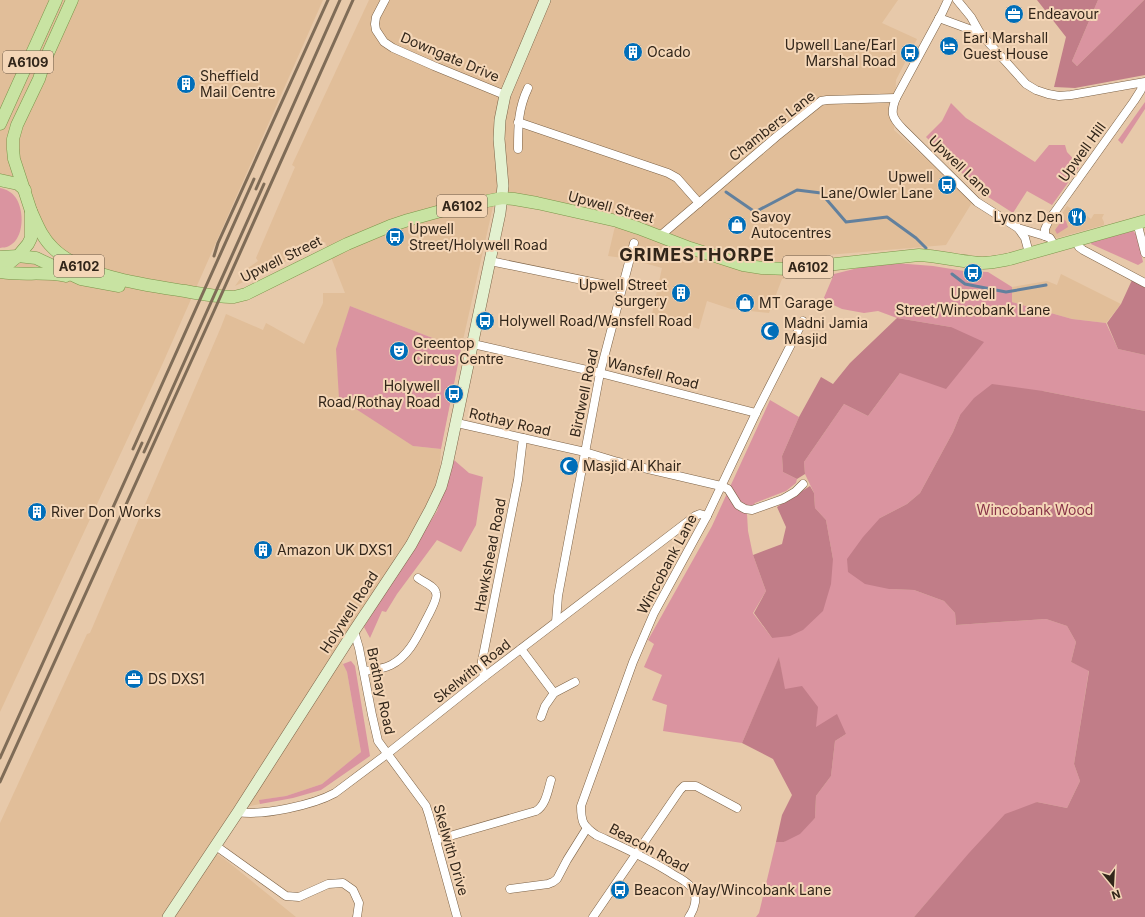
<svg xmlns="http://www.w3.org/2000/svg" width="1145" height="917" font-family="Inter,sans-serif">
	<rect width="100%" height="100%" fill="#e7c9aa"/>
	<!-- built -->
	<g fill="#e1be99">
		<path d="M0,0H323L162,365L0,712V257L18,256L81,279L56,251L24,190L0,180Z"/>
		<path d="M369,0H898L882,23L917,39L896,80L894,130L973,201L946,245L827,255L823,275L782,279L769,313L731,309L707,301L699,329L652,314L662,268L630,259L608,256L616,222L517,194L494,202L461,349L350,306L413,446L441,449L439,482L408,543L336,650L347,672L361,752L322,784L286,796L260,800V804L246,807L215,853L222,857L296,917H0V823L87,634L90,633L221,327L226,314L263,330L266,323L304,344L323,303V293H345L325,242L235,286L248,268L258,261L256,258L295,167L292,165Z"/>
		<path d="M1067,206L1083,216L1086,215L1091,219L1094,214H1104L1102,218L1104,222V225L1057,238L1052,236L1048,231L1051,221L1058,220Z"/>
		<path d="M1061,274L1121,304L1106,323L1072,319L1012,302V287L1047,281L1057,285Z"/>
	</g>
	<!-- green -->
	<g fill="#da94a0">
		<path d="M1098,0H1144L1112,32L1077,66L1072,61Z"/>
		<path d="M1145,102V109L1122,144L1118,140Z"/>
		<path d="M951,103L966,118L1035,162L1049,145H1065L1067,152L1080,166L1052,205L1027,191L1013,213L982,193L926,137L942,121Z"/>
		<path d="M0,188C6,189 12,192 16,198C24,210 25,238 9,246C6,248 3,247 0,248Z"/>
		<path d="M1063,219L1066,221L1068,227L1057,234L1055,230Z"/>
		<path d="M1132,229L1137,236L1143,262L1138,265L1091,244L1092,240Z"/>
		<path d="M882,262L933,266L964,271L988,272L1012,287V302L1072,319L1106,323L1118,349L1145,355V411L1043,391L960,415L953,432L920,493L907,504L880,518L889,589L914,590L944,601L955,613L956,625L1046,619L1067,626L1076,642L1071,662L1089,670L1074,764L1080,781L1067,808L1037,802L946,880L914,917H756L759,913L776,842H784L815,818L816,796L831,776L835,741L846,734L816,728L784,689L779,658L742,743L663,731L667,705L652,700L662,675L644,667L654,644L648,640L712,526L770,400L799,417L782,456L783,472L797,479L796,483L786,491L755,503L747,514L748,531L753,555L766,591L753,613L772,638L833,559L826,520L815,508L814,493L805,474L804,462L844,404L868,416L900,373L951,327L897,318L878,311L864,313L842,309L823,300L834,274Z"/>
		<path d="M350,306L461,349L441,449L413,446L339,398L336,349Z"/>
		<path d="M454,460L469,473L483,477L476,525L461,552L437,540L397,594L386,612L382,611L370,638L364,627L437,511Z"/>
		<path d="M351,661L355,666L370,756L321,790L293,798L260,804L259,800L286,796L322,784L361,752L347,672L343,664Z"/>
	</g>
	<!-- forest -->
	<g fill="#c17d88">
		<path d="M1037,0H1098L1072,61L1077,66L1112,32L1144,0H1145V75L1075,88L1054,87L1066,37Z"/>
		<path d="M1132,280L1145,287V355L1118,349L1107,323L1121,304Z"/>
		<path d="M897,318L951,327L984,342L946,389L900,373L868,416L844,404L804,462L805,474L797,479L783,472L782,456L799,417L821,377L833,384L850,363Z"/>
		<path d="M992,384L1043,391L1145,411V917H914L969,853L1005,814L1037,802L1067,808L1080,781L1074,764L1089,671L1071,662L1076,642L1067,626L1046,619L956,625L955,613L944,601L914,590L889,589L865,584L848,572L847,559L863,537L880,518L907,504L920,493L953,432L960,415L974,398Z"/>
		<path d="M810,486L814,493L815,508L826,520L833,559L831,584L823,611L803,630L790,636L772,638L754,613L766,591L753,555L782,544L786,527L777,507Z"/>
		<path d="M779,657L785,689L802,686L818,707L816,727L837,714L846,734L835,741L831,776L816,796L815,818L800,834L784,842H776L782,815L792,795L773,759L742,743Z"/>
	</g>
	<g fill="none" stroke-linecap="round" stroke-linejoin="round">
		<!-- stream -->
		<g stroke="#62809d" stroke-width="3">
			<path d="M726,192L755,212L797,190L821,193L846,222L887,217L916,238L926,248"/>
			<path d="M952,274L965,284L1006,292L1046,285"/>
		</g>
		<!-- street casing -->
		<g stroke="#7c6246" stroke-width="9">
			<g id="street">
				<path d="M385,0L376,17L375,24L376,30L384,42L393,48L434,66L505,95"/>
				<path d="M948,0L942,13L896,98C890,113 892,118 903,129L977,202L1018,228L1045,236L1050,238L1055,246"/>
				<path d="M957,0L971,17L980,33L1026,84L1036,90L1048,94L1059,96L1071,95L1145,82"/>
				<path d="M939,18L980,33"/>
				<path d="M518,122L668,173L677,178L699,203"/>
				<path d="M518,149C518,126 518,109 528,88"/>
				<path d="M1137,222L1145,253"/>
				<path d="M1018,228L1025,238L1029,253"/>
				<path d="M660,236L776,137L821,101L827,100L896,98"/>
				<path d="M1045,236V229L1049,220L1134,101L1141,90L1142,83"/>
				<path d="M1075,240L1079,247L1083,250L1145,283"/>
				<path d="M490,261L621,288"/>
				<path d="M473,344L600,373L756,413"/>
				<path d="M457,423L585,452L618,462L721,486L728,489L738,505L745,509L752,510L783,499L795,492L803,484"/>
				<path d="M556,622L558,596L600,373L634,243"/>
				<path d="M354,631L359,648L372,715L378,741L426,806L429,815L457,917"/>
				<path d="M521,649L554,693"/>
				<path d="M364,671C373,670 383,669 391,665C410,655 418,635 428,616C430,612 438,598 436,593C435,586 423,582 418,578"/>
				<path d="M484,677L482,667V661L518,480L523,438"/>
				<path d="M541,717L545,706L554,693L575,682"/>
				<path d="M238,812C263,816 313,805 335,793L387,754L484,677L695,516L700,514L707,516"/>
				<path d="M436,840L536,811C546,805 548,790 551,780"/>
				<path d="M216,846L286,896L299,897L328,884L343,883L353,890L359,903L357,917"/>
				<path d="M510,889L548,884L553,882L557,879L567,860L587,828"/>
				<path d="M593,917L680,790L684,786H696L737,808"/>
				<path d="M689,917C695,908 698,897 692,888C687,882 680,878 674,875C650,859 622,847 596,835C583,826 581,822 581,806L633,662L654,613L707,516L757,411L803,321"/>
			</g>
		</g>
		<!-- secondary casing -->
		<g stroke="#7c6246" stroke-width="12">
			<path id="secondary" d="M168,917L238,812L354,631L411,545L430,510L441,487L447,465L500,213L503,186L499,139L500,120L505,95L545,0"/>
		</g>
		<!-- primary casing -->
		<g stroke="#7b954a" stroke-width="13">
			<g id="primary">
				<path d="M0,124L56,0"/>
				<path d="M0,180L18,184L25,190"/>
				<path d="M31,211C37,224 42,238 53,248C82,277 146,285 185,291C201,294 218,297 234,297L246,294L347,244L390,226L408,220L448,209L502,198L514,199L537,203L617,221L638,228L690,248L743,265L762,268L789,269L919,255C940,256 961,262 982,263C991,263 1000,261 1010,259L1145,221"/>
				<path d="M0,257L18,256L36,258L81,279L119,286"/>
				<path d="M0,268L7,265L18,256L28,244L31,238V211L14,159L13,149V139L17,125L39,79L45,60L72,0"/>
				<path d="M0,272C22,276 45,271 66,276"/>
			</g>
		</g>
		<!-- street -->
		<use href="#street" stroke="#fff" stroke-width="8"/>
		<!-- secondary -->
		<use href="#secondary" stroke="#e3f1d0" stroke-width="11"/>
		<!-- primary -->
		<use href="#primary" stroke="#c8e3a2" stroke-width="12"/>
		<!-- rail -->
		<g stroke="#7f6c57" stroke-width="3">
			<path d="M256,189L340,0"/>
			<path d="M214,256L218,243L328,0"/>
			<path d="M133,449L254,179"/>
			<path d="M144,452L264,184"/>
			<path d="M0,758L142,443"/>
			<path d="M0,782L214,311L353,0"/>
		</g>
	</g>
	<!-- icons -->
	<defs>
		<g id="office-disc" transform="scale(1)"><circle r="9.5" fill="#006eb9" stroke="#f4d6b7"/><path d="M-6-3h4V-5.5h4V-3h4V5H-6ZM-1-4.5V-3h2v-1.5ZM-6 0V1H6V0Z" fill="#fff"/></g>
		<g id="hotel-disc" transform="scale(1)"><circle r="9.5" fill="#006eb9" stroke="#f4d6b7"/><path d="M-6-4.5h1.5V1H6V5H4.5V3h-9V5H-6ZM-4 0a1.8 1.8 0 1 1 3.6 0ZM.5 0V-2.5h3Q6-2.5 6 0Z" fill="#fff"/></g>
		<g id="building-disc" transform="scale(1)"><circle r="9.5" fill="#006eb9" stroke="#f4d6b7"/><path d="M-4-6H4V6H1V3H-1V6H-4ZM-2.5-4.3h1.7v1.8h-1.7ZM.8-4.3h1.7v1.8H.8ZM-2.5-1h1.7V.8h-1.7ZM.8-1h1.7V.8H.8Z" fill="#fff"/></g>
		<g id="bus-disc" transform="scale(1)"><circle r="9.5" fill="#006eb9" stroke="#f4d6b7"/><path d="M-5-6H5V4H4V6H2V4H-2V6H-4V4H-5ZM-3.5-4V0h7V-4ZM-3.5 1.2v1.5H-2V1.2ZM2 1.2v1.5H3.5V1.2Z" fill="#fff"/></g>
		<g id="restaurant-disc" transform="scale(1)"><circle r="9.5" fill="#006eb9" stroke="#f4d6b7"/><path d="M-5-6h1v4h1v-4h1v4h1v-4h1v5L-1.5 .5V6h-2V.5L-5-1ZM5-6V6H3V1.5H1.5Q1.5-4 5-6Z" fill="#fff"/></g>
		<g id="shop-disc" transform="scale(1)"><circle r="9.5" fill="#006eb9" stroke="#f4d6b7"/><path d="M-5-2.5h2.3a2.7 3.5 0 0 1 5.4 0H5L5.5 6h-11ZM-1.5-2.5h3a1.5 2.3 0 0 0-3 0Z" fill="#fff"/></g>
		<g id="mosque-disc" transform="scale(1)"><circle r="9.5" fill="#006eb9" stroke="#f4d6b7"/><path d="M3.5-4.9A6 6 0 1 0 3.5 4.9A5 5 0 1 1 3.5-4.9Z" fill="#fff"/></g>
		<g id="theatre-disc" transform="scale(1)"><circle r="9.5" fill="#006eb9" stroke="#f4d6b7"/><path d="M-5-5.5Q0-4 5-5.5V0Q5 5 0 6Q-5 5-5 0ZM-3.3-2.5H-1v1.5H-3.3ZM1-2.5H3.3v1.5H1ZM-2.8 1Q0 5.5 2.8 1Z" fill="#fff"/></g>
	</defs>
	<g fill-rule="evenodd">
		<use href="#office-disc" x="1014" y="14"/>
		<use href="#hotel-disc" x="949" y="46"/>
		<use href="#building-disc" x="633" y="52"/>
		<use href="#bus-disc" x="910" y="53"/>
		<use href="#building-disc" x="186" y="84"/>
		<use href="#bus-disc" x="947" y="185"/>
		<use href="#restaurant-disc" x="1077" y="217"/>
		<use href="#shop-disc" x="737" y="225"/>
		<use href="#bus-disc" x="395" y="237"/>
		<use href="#bus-disc" x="973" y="273"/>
		<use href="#building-disc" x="681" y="293"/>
		<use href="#shop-disc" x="745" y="303"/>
		<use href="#bus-disc" x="485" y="321"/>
		<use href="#mosque-disc" x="770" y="331"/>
		<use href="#theatre-disc" x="399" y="351"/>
		<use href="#bus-disc" x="454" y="394"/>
		<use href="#mosque-disc" x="569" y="466"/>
		<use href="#building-disc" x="37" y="512"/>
		<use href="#building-disc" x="263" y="550"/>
		<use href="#office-disc" x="134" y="679"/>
		<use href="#bus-disc" x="620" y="890"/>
	</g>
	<g text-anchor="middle" stroke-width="4" stroke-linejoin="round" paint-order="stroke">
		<!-- shield labels -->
		<g fill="#f4d6b7" stroke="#6c5b49" stroke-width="1">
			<rect x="3" y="51" width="50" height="22" rx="3"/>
			<rect x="437" y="195" width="50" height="22" rx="3"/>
			<rect x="54" y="255" width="50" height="22" rx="3"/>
			<rect x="783" y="256" width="50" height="22" rx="3"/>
		</g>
		<g font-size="13" font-weight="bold" fill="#32261a">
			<text x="28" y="67">A6109</text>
			<text x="462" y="211">A6102</text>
			<text x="79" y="271">A6102</text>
			<text x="808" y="272">A6102</text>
		</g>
		<!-- poi labels -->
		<g font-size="14" fill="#32261a" stroke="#f4d6b7" text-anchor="start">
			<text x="1028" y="19">Endeavour</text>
			<text x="963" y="43">Earl Marshall<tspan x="963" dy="16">Guest House</tspan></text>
			<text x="896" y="50" text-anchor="end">Upwell Lane/Earl<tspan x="896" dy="16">Marshal Road</tspan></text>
			<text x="647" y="57">Ocado</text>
			<text x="200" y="81">Sheffield<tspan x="200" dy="16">Mail Centre</tspan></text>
			<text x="933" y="182" text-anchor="end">Upwell<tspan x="933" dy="16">Lane/Owler Lane</tspan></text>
			<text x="751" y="222">Savoy<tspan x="751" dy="16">Autocentres</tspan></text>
			<text x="1063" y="222" text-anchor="end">Lyonz Den</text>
			<text x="409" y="234">Upwell<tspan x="409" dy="16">Street/Holywell Road</tspan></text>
			<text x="667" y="290" text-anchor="end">Upwell Street<tspan x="667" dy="16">Surgery</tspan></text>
			<text x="973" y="299" text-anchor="middle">Upwell<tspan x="973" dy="16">Street/Wincobank Lane</tspan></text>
			<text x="759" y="308">MT Garage</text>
			<text x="499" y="326">Holywell Road/Wansfell Road</text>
			<text x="784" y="328">Madni Jamia<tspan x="784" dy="16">Masjid</tspan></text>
			<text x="413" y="348">Greentop<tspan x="413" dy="16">Circus Centre</tspan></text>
			<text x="440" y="391" text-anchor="end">Holywell<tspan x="440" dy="16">Road/Rothay Road</tspan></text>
			<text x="583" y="471">Masjid Al Khair</text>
			<text x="51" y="517">River Don Works</text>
			<text x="277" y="555">Amazon UK DXS1</text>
			<text x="148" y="684">DS DXS1</text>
			<text x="634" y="895">Beacon Way/Wincobank Lane</text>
		</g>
		<!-- street labels -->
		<g font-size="14" fill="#32261a" stroke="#f4d6b7">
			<text transform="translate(450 57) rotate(23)" y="5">Downgate Drive</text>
			<text transform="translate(772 126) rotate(-38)" y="5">Chambers Lane</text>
			<text transform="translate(1082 152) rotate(-54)" y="5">Upwell Hill</text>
			<text transform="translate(960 166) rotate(44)" y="5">Upwell Lane</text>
			<text transform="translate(611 207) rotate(15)" y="5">Upwell Street</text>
			<text transform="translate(281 259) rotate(-26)" y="5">Upwell Street</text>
			<text transform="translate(653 373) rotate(14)" y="5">Wansfell Road</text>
			<text transform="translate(584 393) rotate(-78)" y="5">Birdwell Road</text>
			<text transform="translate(510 422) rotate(13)" y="5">Rothay Road</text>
			<text transform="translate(490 555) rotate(-79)" y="5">Hawkshead Road</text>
			<text transform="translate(667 564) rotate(-62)" y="5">Wincobank Lane</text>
			<text transform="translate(349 612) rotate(-57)" y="5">Holywell Road</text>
			<text transform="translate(472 671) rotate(-38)" y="5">Skelwith Road</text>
			<text transform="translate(381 691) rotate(78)" y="5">Brathay Road</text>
			<text transform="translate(649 848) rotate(28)" y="5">Beacon Road</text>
			<text transform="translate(451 850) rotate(74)" y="5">Skelwith Drive</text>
		</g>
		<!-- park labels -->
		<g font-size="14" fill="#893449" stroke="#f4d6b7">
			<text x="1035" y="515">Wincobank Wood</text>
		</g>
		<!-- district labels -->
		<g font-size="18" font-weight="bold" letter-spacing="1" fill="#32261a" stroke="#f4d6b7">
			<text x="697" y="261">GRIMESTHORPE</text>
		</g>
	</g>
	<!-- north arrow -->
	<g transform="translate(1113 885) rotate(162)" stroke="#f4d6b7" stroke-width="3" paint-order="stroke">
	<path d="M0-3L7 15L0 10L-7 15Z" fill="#32261a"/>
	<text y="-6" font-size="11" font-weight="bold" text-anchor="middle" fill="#32261a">N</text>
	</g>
</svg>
